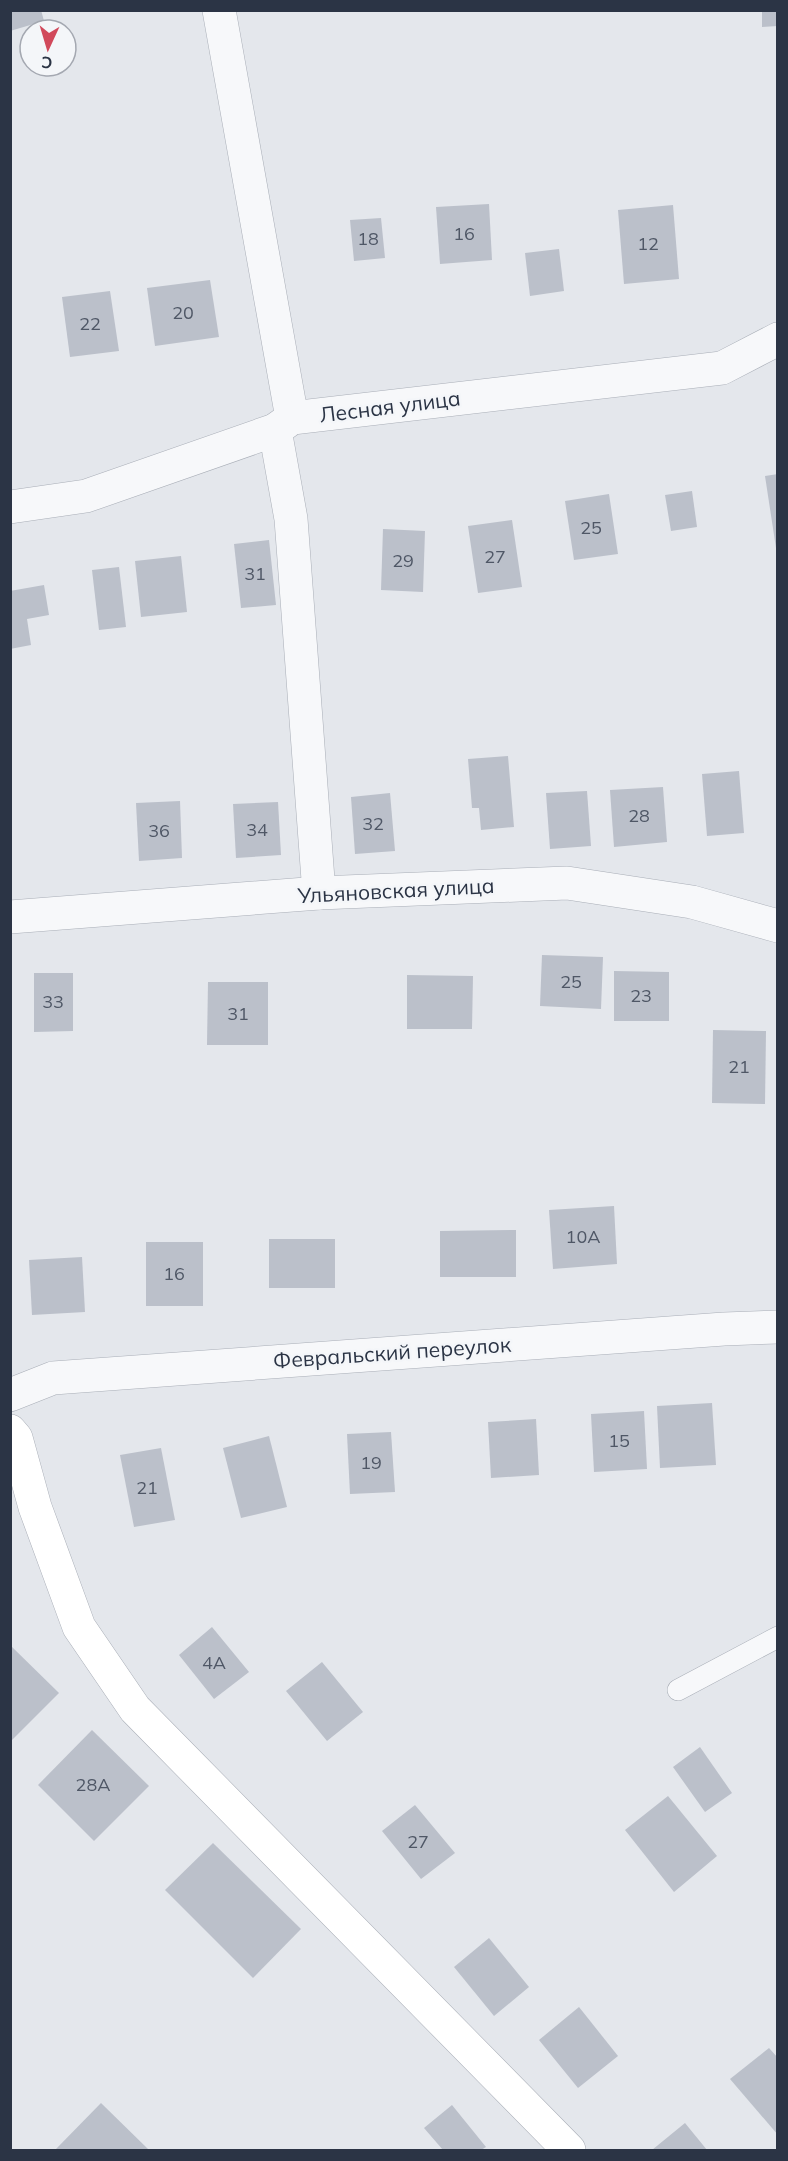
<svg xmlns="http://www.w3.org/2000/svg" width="788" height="2161" font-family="Mulish,sans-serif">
	<rect width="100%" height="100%" fill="#e4e7ec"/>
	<!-- building -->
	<g fill="#bbc0ca">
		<path d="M10,10H41L44,21L10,31Z"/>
		<path d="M762,10H778V26L762,27Z"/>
		<path d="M489,204L492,260L440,264L436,207Z"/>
		<path d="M673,205L679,279L624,284L618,210Z"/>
		<path d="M381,218L385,258L354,261L350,220Z"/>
		<path d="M559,249L564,291L530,296L525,253Z"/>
		<path d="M210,280L219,337L155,346L147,288Z"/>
		<path d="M110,291L119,351L70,357L62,297Z"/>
		<path d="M778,474V547L776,548L765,476Z"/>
		<path d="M692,491L697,527L671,531L665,495Z"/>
		<path d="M609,494L618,554L574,560L565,501Z"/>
		<path d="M512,520L522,587L478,593L468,526Z"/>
		<path d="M383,529L425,531L423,592L381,590Z"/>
		<path d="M269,540L276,605L241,608L234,544Z"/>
		<path d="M181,556L187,612L141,617L135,561Z"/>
		<path d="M119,567L126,627L99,630L92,570Z"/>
		<path d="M44,585L49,615L27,619L31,645L10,649V591Z"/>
		<path d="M508,756L514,827L481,830L479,808H472L468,759Z"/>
		<path d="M739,771L744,833L707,836L702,774Z"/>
		<path d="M663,787L667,842L614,847L610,790Z"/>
		<path d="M587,791L591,846L550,849L546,793Z"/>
		<path d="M390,793L395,851L355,854L351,797Z"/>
		<path d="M180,801L182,858L139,861L136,803Z"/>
		<path d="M278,802L281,855L236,858L233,804Z"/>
		<path d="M542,955L603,957L601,1009L540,1006Z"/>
		<path d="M614,971L669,972V1021H614Z"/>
		<path d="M34,973H73V1031L34,1032Z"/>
		<path d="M407,975L473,976L472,1029H407Z"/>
		<path d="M208,982H268V1045H207Z"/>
		<path d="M713,1030L766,1031L765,1104L712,1103Z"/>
		<path d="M614,1206L617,1264L553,1269L549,1210Z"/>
		<path d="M516,1230V1277H440V1231Z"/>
		<rect x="269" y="1239" width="66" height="49"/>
		<rect x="146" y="1242" width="57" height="64"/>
		<path d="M82,1257L85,1312L32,1315L29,1260Z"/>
		<path d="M712,1403L716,1465L660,1468L657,1406Z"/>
		<path d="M644,1411L647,1469L594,1472L591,1414Z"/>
		<path d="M536,1419L539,1475L491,1478L488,1422Z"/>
		<path d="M391,1432L395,1492L350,1494L347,1434Z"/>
		<path d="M269,1436L287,1507L241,1518L223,1448Z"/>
		<path d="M161,1448L175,1520L134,1527L120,1455Z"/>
		<path d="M212,1627L249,1672L214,1699L179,1655Z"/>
		<path d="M10,1645L59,1693L10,1742Z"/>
		<path d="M322,1662L363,1712L327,1741L286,1691Z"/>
		<path d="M92,1730L149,1786L94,1841L38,1785Z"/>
		<path d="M700,1747L732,1793L705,1812L673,1767Z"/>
		<path d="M668,1796L717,1856L674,1892L625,1830Z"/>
		<path d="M415,1805L455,1853L421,1879L382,1831Z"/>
		<path d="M213,1843L301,1929L253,1978L165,1890Z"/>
		<path d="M489,1938L529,1987L494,2016L454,1967Z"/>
		<path d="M579,2007L618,2056L578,2088L539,2040Z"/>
		<path d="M769,2048L778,2058V2135L730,2079Z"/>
		<path d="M101,2103L149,2150H58L56,2149Z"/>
		<path d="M452,2105L486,2147L481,2150H443L424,2128Z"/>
		<path d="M685,2123L707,2150H652Z"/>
	</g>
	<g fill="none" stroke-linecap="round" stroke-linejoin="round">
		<!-- lane casing -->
		<g stroke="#a9aeb7" stroke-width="22">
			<path id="lane" d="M678,1690L778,1637"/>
		</g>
		<!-- street casing -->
		<g stroke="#a9aeb7" stroke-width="34">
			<g id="street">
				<path d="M219,10L292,418"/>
				<path d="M275,430L291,519L319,893"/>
				<path d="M10,507L86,496L275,430L292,418L722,368L778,339"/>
				<path d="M10,917L319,893L567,883L692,902L778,926"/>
				<path d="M10,1395L53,1378L724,1329L778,1327"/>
			</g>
		</g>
		<!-- secondary casing -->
		<g stroke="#a9aeb7" stroke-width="34">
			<path id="secondary" d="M10,1431L16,1438L35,1507L79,1627L135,1709L569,2150"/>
		</g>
		<!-- lane -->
		<use href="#lane" stroke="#f7f8fa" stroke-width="21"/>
		<!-- street -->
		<use href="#street" stroke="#f7f8fa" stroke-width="33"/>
		<!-- secondary -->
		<use href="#secondary" stroke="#fff" stroke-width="33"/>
	</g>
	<g text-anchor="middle" stroke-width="5" stroke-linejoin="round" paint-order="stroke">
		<!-- number labels -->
		<g font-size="18" fill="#4f5766">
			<text x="464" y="240">16</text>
			<text x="368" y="245">18</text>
			<text x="648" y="250">12</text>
			<text x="183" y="319">20</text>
			<text x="90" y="330">22</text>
			<text x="591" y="534">25</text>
			<text x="495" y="563">27</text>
			<text x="403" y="567">29</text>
			<text x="255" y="580">31</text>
			<text x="639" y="822">28</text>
			<text x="373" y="830">32</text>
			<text x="257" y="836">34</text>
			<text x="159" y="837">36</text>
			<text x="571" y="988">25</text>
			<text x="641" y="1002">23</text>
			<text x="53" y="1008">33</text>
			<text x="238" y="1020">31</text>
			<text x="739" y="1073">21</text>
			<text x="583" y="1243">10А</text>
			<text x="174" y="1280">16</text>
			<text x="619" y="1447">15</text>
			<text x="371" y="1469">19</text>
			<text x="147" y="1494">21</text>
			<text x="214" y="1669">4А</text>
			<text x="93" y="1791">28А</text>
			<text x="418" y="1848">27</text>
		</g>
		<!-- street labels -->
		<g font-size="21" fill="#2b3445" stroke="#f4f6f9">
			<text transform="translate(390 407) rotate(-7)" y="7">Лесная улица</text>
			<text transform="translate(396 891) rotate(-3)" y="7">Ульяновская улица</text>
			<text transform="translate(392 1353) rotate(-4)" y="7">Февральский переулок</text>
		</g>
	</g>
	<!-- border -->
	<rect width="788" height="2161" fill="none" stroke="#2b3445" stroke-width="24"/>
	<!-- north arrow -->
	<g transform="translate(48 48) rotate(184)"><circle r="28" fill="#f4f6f9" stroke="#a4a8b1" stroke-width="1.5"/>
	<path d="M0-4.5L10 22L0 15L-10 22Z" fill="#d1495b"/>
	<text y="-9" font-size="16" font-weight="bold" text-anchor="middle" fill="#2b3445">С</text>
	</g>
</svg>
